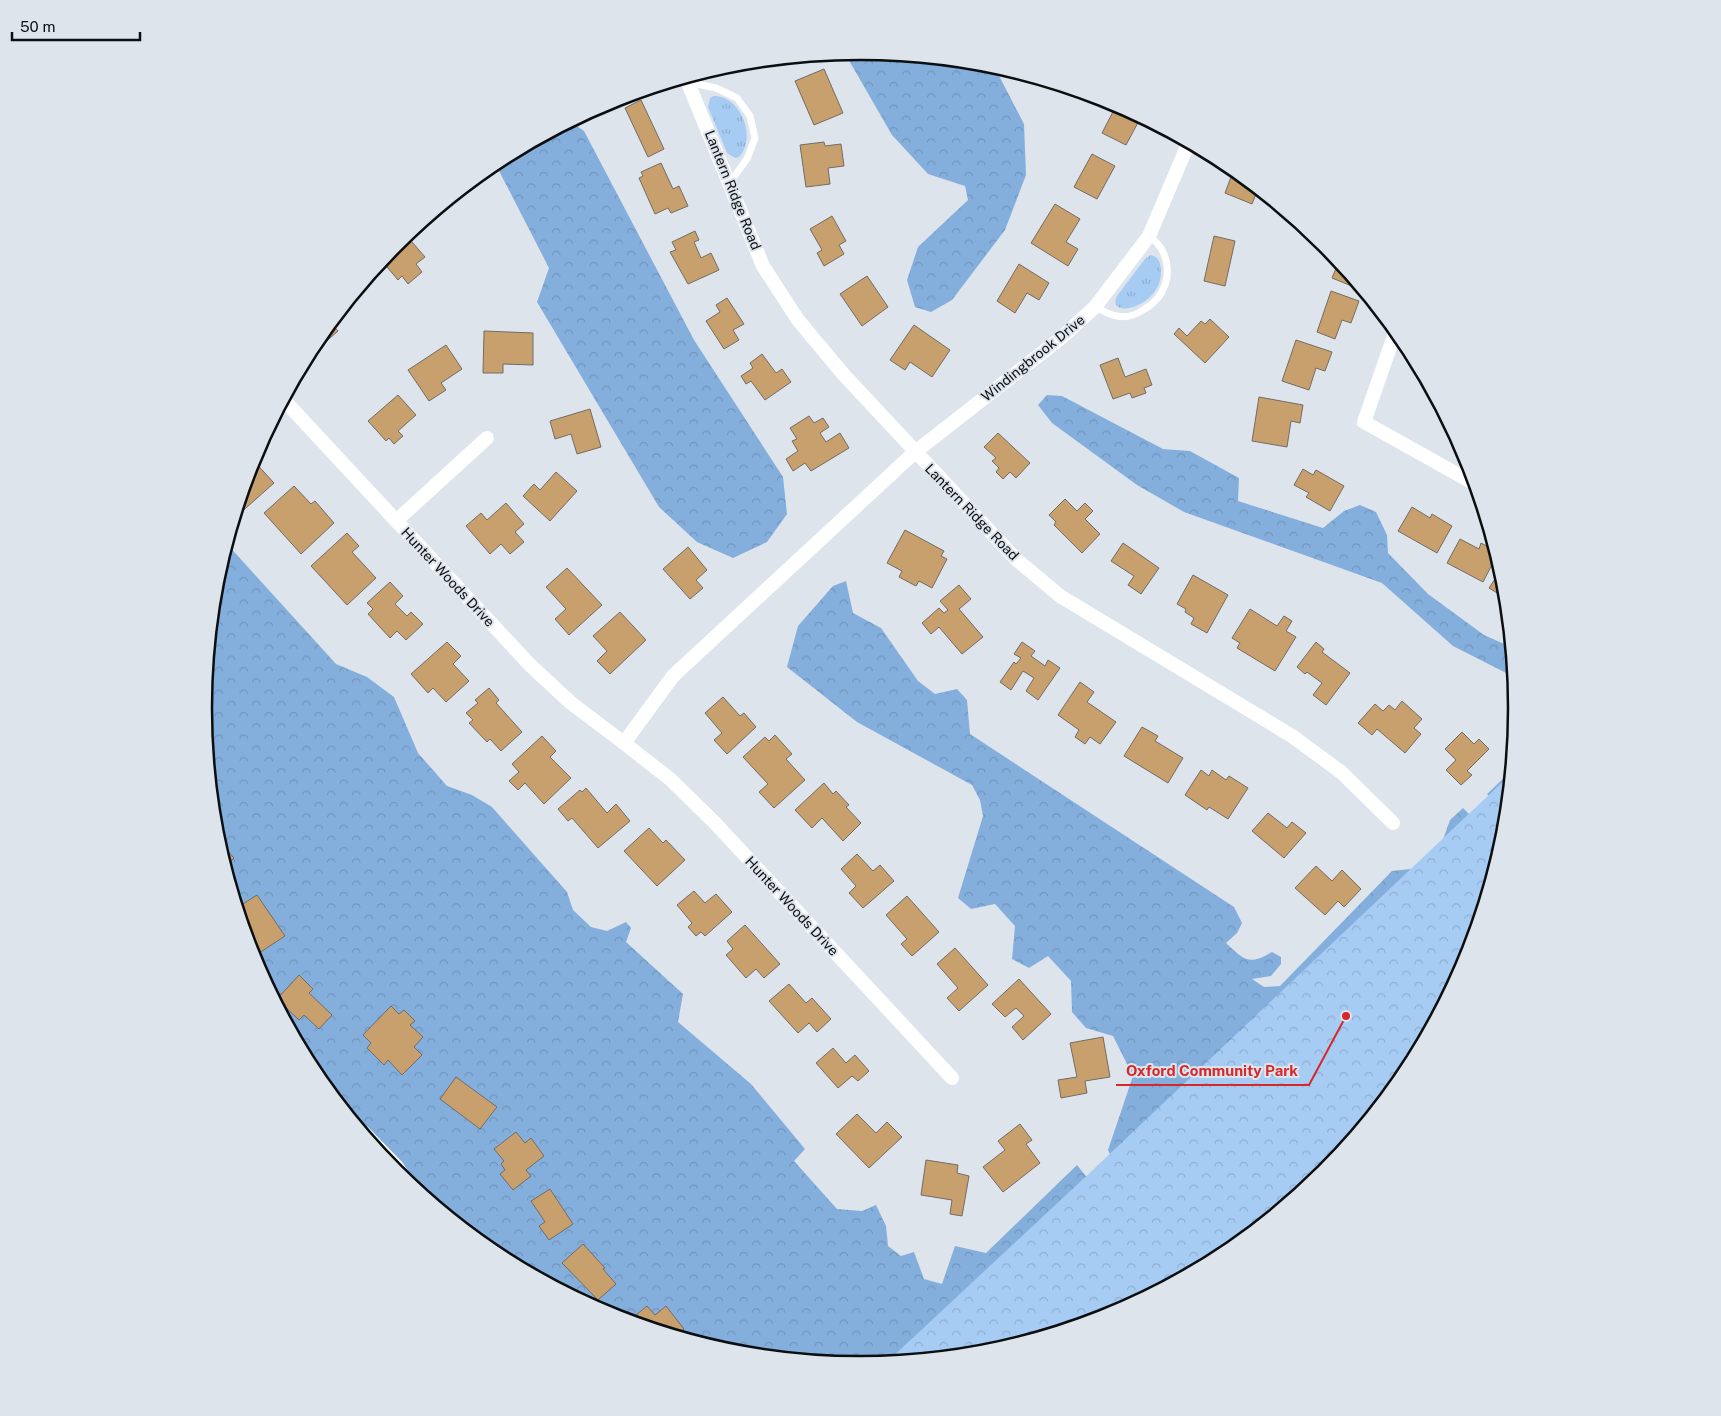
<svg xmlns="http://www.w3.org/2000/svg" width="1721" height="1416" font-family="'Public Sans',sans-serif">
	<defs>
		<pattern id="grass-tufts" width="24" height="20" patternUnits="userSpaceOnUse" patternTransform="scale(1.25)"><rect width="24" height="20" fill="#a7ccf4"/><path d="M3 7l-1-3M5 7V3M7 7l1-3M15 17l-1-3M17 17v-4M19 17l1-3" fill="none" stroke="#8faed0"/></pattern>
		<pattern id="forest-crowns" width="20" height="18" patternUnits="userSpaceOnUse" patternTransform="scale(1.25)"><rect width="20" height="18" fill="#84afdd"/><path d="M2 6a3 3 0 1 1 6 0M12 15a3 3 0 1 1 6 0" fill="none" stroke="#7195bd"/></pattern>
		<pattern id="park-crowns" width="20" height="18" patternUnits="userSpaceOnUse" patternTransform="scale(1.25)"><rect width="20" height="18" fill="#a7ccf4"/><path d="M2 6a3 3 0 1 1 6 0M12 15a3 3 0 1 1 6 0" fill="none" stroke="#8faed0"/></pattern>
	</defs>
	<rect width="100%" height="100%" fill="#dde4ec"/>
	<!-- grass -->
	<g fill="url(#grass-tufts)">
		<path d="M714,96C741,96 757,138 739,157L735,158L727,153L708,107L710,98Z"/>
		<path d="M1151,255C1159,257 1160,262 1161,270C1163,308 1105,320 1117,296L1145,259Z"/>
	</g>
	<!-- forest -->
	<g fill="url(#forest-crowns)">
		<path d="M861,51L986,64L995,68L1024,124L1026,175L1005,230L952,300L931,312L915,307L907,280L918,247L968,200L965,186L928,174L892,135L847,57L841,53Z"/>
		<path d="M571,122L584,131L694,340L783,477L787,514L767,542L733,558L697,542L659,507L537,302L549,268L495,163Z"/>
		<path d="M1047,395L1062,396L1163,449L1190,451L1239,478L1238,501L1323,528L1344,511L1360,505L1376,512L1387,535L1388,553L1428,594L1484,635L1511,647L1514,677L1453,646L1382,583L1184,512L1137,485L1052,423L1038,405Z"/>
		<path d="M227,544L336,664L367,677L394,697L418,753L447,786L472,795L492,807L567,892L573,910L591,927L607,931L626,922L631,928L626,942L683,994L678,1022L751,1084L805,1149L794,1161L837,1209L862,1211L876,1205L886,1226L888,1246L901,1256L914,1252L924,1279L942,1284L955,1246L986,1253L1077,1165L1093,1185L986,1352L860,1365L732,1352L609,1315L495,1254L396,1172L314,1073L254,959L216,836L204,708L216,580Z"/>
		<path d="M846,581L853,613L881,628L918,681L935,694L957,689L967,700L970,734L1234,907L1242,923L1237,933L1226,943C1244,960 1249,966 1272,952L1281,957V964L1271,976L1252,979L1264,987L1280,986L1392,871L1428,867L1436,859L1450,820L1463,808L1474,819L1494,801L1487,794L1508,774L1506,771L1512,766L1505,836L1467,960L1406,1073L1325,1173L1225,1254L1116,1166L1108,1150L1133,1076L1113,1036L1086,1028L1072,1012L1071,981L1048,956L1029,968L1012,959L1015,926L995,904L971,909L958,898L983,816L980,800L972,785L857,722L787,667L798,626L833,586Z"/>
	</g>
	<!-- park -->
	<path fill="url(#park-crowns)" d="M1511,774L1505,836L1467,960L1406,1073L1325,1173L1225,1254L1112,1315L988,1352L887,1362L1096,1167Z"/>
	<!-- building -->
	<g fill="#c8a06e" stroke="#726c64">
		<path d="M824,69L843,113L814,125L795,81Z"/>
		<path d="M641,100L664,149L648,157L625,108Z"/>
		<path d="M1117,104L1141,117L1126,145L1102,133Z"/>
		<path d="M824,142L825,146L841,144L844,166L828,168L830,184L806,187L800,145Z"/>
		<path d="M1092,154L1115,166L1097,199L1074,187Z"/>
		<path d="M661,163L673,189L679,186L688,206L671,213L668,208L655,214L639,178L643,176L641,172Z"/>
		<path d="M1234,169L1258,189L1252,204L1225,193Z"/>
		<path d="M1055,204L1080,219L1066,242L1078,249L1068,266L1031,243Z"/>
		<path d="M832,216L846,241L839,245L844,254L824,266L817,253L822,250L810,229Z"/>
		<path d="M695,231L699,240L694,242L701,258L711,253L719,270L688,284L670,252L676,250L672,242Z"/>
		<path d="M406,235L425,257L416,264L422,272L408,284L402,276L398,280L382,261L396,244Z"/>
		<path d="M1214,236L1235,241L1225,286L1204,281Z"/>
		<path d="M1339,261L1360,286L1359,289L1332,278Z"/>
		<path d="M1019,264L1049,283L1039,300L1027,293L1015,313L997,301Z"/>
		<path d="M867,276L888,307L862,326L840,294Z"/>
		<path d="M1331,291L1359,301L1351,323L1342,320L1335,339L1317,332Z"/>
		<path d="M727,298L744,324L733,330L739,340L724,349L706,321L720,312L716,305Z"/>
		<path d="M1210,319L1229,337L1205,363L1174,334L1179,328L1187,336L1201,321L1205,324Z"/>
		<path d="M331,323L338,331L313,353L311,350L315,343Z"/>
		<path d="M914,325L950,350L932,377L910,362L905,370L890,360Z"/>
		<path d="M484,331L533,333V365L503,364V373H483Z"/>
		<path d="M1296,340L1332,352L1325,371L1316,368L1309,390L1282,381Z"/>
		<path d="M446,345L462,369L441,383L446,390L429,401L408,370Z"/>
		<path d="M762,354L776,373L782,369L791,382L765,400L751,381L746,384L741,376L753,368L750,363Z"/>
		<path d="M1118,358L1125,377L1146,369L1152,385L1144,388L1146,393L1132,398L1130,393L1113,399L1100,365Z"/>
		<path d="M398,395L416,415L398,431L403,436L394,444L389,438L386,441L368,421Z"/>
		<path d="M1259,397L1303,405L1300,423L1291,421L1287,447L1252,441Z"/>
		<path d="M590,409L601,447L577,454L571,434L555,439L550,421Z"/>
		<path d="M809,416L814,423L823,418L829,427L820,433L826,442L840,433L849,448L811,471L805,463L793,471L786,459L798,451L792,441L797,439L790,428Z"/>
		<path d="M998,433L1030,463L1016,478L1010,472L1003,479L996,472L999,468L992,461L996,458L984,447Z"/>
		<path d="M253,460L274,483L238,515L237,513Z"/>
		<path d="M1303,469L1313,475L1316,470L1344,486L1330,511L1306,497L1309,493L1294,485Z"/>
		<path d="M556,472L577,491L550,521L523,496L534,484L540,490Z"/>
		<path d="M294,486L311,504L315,501L334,523L301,554L264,513Z"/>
		<path d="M1065,499L1077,511L1085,503L1093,511L1085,519L1100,534L1082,553L1054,525L1056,522L1049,515Z"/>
		<path d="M506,503L524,524L515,532L524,542L510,554L501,544L490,554L466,526L481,513L487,520Z"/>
		<path d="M1412,507L1430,518L1432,514L1452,526L1437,553L1398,531Z"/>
		<path d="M905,530L944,551L941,556L947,559L932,588L919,581L916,586L899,577L902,571L887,563Z"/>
		<path d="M347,533L359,546L352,552L376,578L347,605L311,566Z"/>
		<path d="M1460,539L1479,549L1481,543L1496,551L1497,555L1483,582L1447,563Z"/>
		<path d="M1123,543L1159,568L1141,594L1128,585L1134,576L1111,561Z"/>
		<path d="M688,547L707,570L696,580L703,588L690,599L663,569Z"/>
		<path d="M567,568L602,605L569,635L555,619L566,609L546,587Z"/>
		<path d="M1501,570L1505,580L1507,599L1489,588Z"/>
		<path d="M1193,575L1228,595L1207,633L1191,624L1194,618L1185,612L1186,609L1177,604Z"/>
		<path d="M390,582L403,596L395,604L407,616L411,612L423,624L406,640L397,631L390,638L368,614L373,609L367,603Z"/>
		<path d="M959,585L971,599L959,609L983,637L962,654L939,627L931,634L922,623L939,608L944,613L948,610L940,601Z"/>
		<path d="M1250,609L1277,626L1284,616L1292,621L1286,631L1296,637L1275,671L1237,648L1240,643L1232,638Z"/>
		<path d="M620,612L646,640L610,674L597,661L607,651L593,636Z"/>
		<path d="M447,642L461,656L453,664L469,681L446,702L433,688L428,693L411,674Z"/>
		<path d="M1022,642L1035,651L1031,656L1045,666L1048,660L1060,668L1038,700L1026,691L1034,678L1023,671L1011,690L1000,682L1014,662L1016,664L1021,658L1014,654Z"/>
		<path d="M1316,642L1324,649L1322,652L1350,673L1326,705L1313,695L1322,683L1307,672L1305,674L1297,667Z"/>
		<path d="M1080,682L1094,692L1087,702L1116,722L1100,744L1090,737L1085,744L1075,737L1079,730L1058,715Z"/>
		<path d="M489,688L499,700L496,703L522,732L501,751L490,739L487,742L469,723L473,720L466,713L478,703L475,700Z"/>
		<path d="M723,697L740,716L744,713L756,727L727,754L714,740L722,733L705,713Z"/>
		<path d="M1402,701L1422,719L1414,728L1421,734L1405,753L1377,729L1372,735L1358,723L1375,704L1383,711L1389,705L1395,710Z"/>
		<path d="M1142,727L1158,736L1155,741L1183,758L1168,783L1124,756Z"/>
		<path d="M1462,732L1474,744L1479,739L1489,749L1467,771L1472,775L1461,785L1446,770L1456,760L1445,749Z"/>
		<path d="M775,735L792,754L786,759L805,780L774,808L759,792L768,784L743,757L765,737L769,741Z"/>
		<path d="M542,736L556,751L550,757L571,778L544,804L525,783L518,790L509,781L519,772L512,764Z"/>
		<path d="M1201,770L1209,776L1212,770L1226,780L1229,776L1248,788L1228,819L1209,807L1207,810L1185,795Z"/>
		<path d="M824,783L833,794L836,791L849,805L846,807L861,823L843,841L822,818L812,828L795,810Z"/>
		<path d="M586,788L607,813L616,804L630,821L598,848L572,818L568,821L558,809L580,790L582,792Z"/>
		<path d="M1268,813L1287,828L1292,822L1306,833L1284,858L1252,831Z"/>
		<path d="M649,828L663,843L666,840L685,860L657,886L624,851Z"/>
		<path d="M218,841L234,858L226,866Z"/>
		<path d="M857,854L873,871L880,865L894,881L863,908L849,893L856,886L841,869Z"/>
		<path d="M1316,866L1332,881L1342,870L1361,889L1344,907L1338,901L1325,915L1295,888Z"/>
		<path d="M694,891L705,903L716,894L732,912L705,936L701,932L696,936L688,927L692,923L677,905Z"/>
		<path d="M257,895L285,936L259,953L248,937L251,935L243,924L238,907Z"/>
		<path d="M907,896L939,932L912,956L901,944L907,939L886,915Z"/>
		<path d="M745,925L780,964L764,978L756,969L746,978L726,955L733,949L727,941Z"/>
		<path d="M955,948L988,985L959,1011L947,998L958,988L937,964Z"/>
		<path d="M299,975L313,989L309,993L332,1015L319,1029L304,1015L299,1020L277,999Z"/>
		<path d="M1019,979L1051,1014L1023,1040L1012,1027L1024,1016L1016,1008L1005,1017L992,1004Z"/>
		<path d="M789,984L806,1003L812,998L831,1019L817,1032L809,1023L798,1033L769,1001Z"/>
		<path d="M391,1006L399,1014L404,1010L415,1021L410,1025L423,1037L414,1047L422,1055L402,1075L388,1060L384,1065L367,1048L371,1043L363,1035Z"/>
		<path d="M1103,1037L1110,1077L1085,1081L1087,1093L1061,1098L1058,1080L1077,1077L1070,1043Z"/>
		<path d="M833,1048L846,1063L855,1055L869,1071L858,1081L852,1076L838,1088L816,1063Z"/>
		<path d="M456,1077L497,1107L480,1129L440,1099Z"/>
		<path d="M857,1114L876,1133L887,1122L902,1137L869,1168L836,1134Z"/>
		<path d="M1020,1124L1032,1140L1026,1144L1040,1163L1003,1192L983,1167L1005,1150L998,1141Z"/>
		<path d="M516,1132L525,1143L531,1138L544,1156L526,1170L531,1176L513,1190L500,1174L505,1170L501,1164L504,1161L494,1149Z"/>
		<path d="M926,1160L958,1165L957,1173L969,1176L962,1216L950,1214L952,1200L921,1195Z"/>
		<path d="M550,1189L573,1224L549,1240L539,1226L545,1222L531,1201Z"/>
		<path d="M583,1244L605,1268L603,1269L616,1284L598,1300L562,1263Z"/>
		<path d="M647,1306L655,1315L666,1306L684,1329L677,1334L678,1335L631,1321L630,1320Z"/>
	</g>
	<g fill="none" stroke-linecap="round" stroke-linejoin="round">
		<!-- service -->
		<g stroke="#fff" stroke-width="7">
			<path d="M688,82L716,88L737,98L750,116L755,138L747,159L730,182"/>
			<path d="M1095,307C1102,310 1110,315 1117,316C1126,318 1136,315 1143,310C1165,298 1174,273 1162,250C1160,245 1154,240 1149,236"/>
		</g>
		<!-- minor -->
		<g stroke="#fff" stroke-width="14">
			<path d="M686,78L763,266L798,320L844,375L1016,559L1060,596L1292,736L1341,772L1393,823"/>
			<path d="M1396,330L1364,422L1475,484"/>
			<path d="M284,400L530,665L571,703L624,743L670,779L714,822L952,1078"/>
			<path d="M396,521L487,438"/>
			<path d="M624,743L673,676L915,452L1061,338L1095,307L1149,236L1189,142"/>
			<path d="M363,1132L397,1167L405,1179"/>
		</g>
	</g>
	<g text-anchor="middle" stroke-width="4" stroke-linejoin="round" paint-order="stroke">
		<!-- street labels -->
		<g font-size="14" fill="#0c0f11" stroke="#dde4ec">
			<text transform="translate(733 190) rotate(68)" y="5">Lantern Ridge Road</text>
			<text transform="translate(1033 358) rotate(-39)" y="5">Windingbrook Drive</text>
			<text transform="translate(972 512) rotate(46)" y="5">Lantern Ridge Road</text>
			<text transform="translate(448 577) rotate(47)" y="5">Hunter Woods Drive</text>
			<text transform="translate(792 906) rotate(47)" y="5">Hunter Woods Drive</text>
		</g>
	</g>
	<!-- crop -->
	<path d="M0 0H1721V1416H0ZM212 708a648 648 0 1 1 1296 0a648 648 0 1 1-1296 0Z" fill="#dde4ec" fill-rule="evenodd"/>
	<path fill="none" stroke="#0c0f11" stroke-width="2.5" d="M212 708a648 648 0 1 1 1296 0a648 648 0 1 1-1296 0Z"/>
	<!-- callouts -->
	<path fill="none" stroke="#d62828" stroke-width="2" d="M1346 1016L1309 1085H1116"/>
	<circle fill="#d62828" stroke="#dde4ec" stroke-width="2" cx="1346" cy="1016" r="5"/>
	<g font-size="15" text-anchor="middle" font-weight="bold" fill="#d62828" stroke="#dde4ec" stroke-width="4" stroke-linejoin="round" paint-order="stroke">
		<text x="1212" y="1076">Oxford Community Park</text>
	</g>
	<!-- scale -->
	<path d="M12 32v8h128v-8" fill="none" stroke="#0c0f11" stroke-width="2.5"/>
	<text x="20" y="32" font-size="15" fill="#0c0f11" stroke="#dde4ec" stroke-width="4" paint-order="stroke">50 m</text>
</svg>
